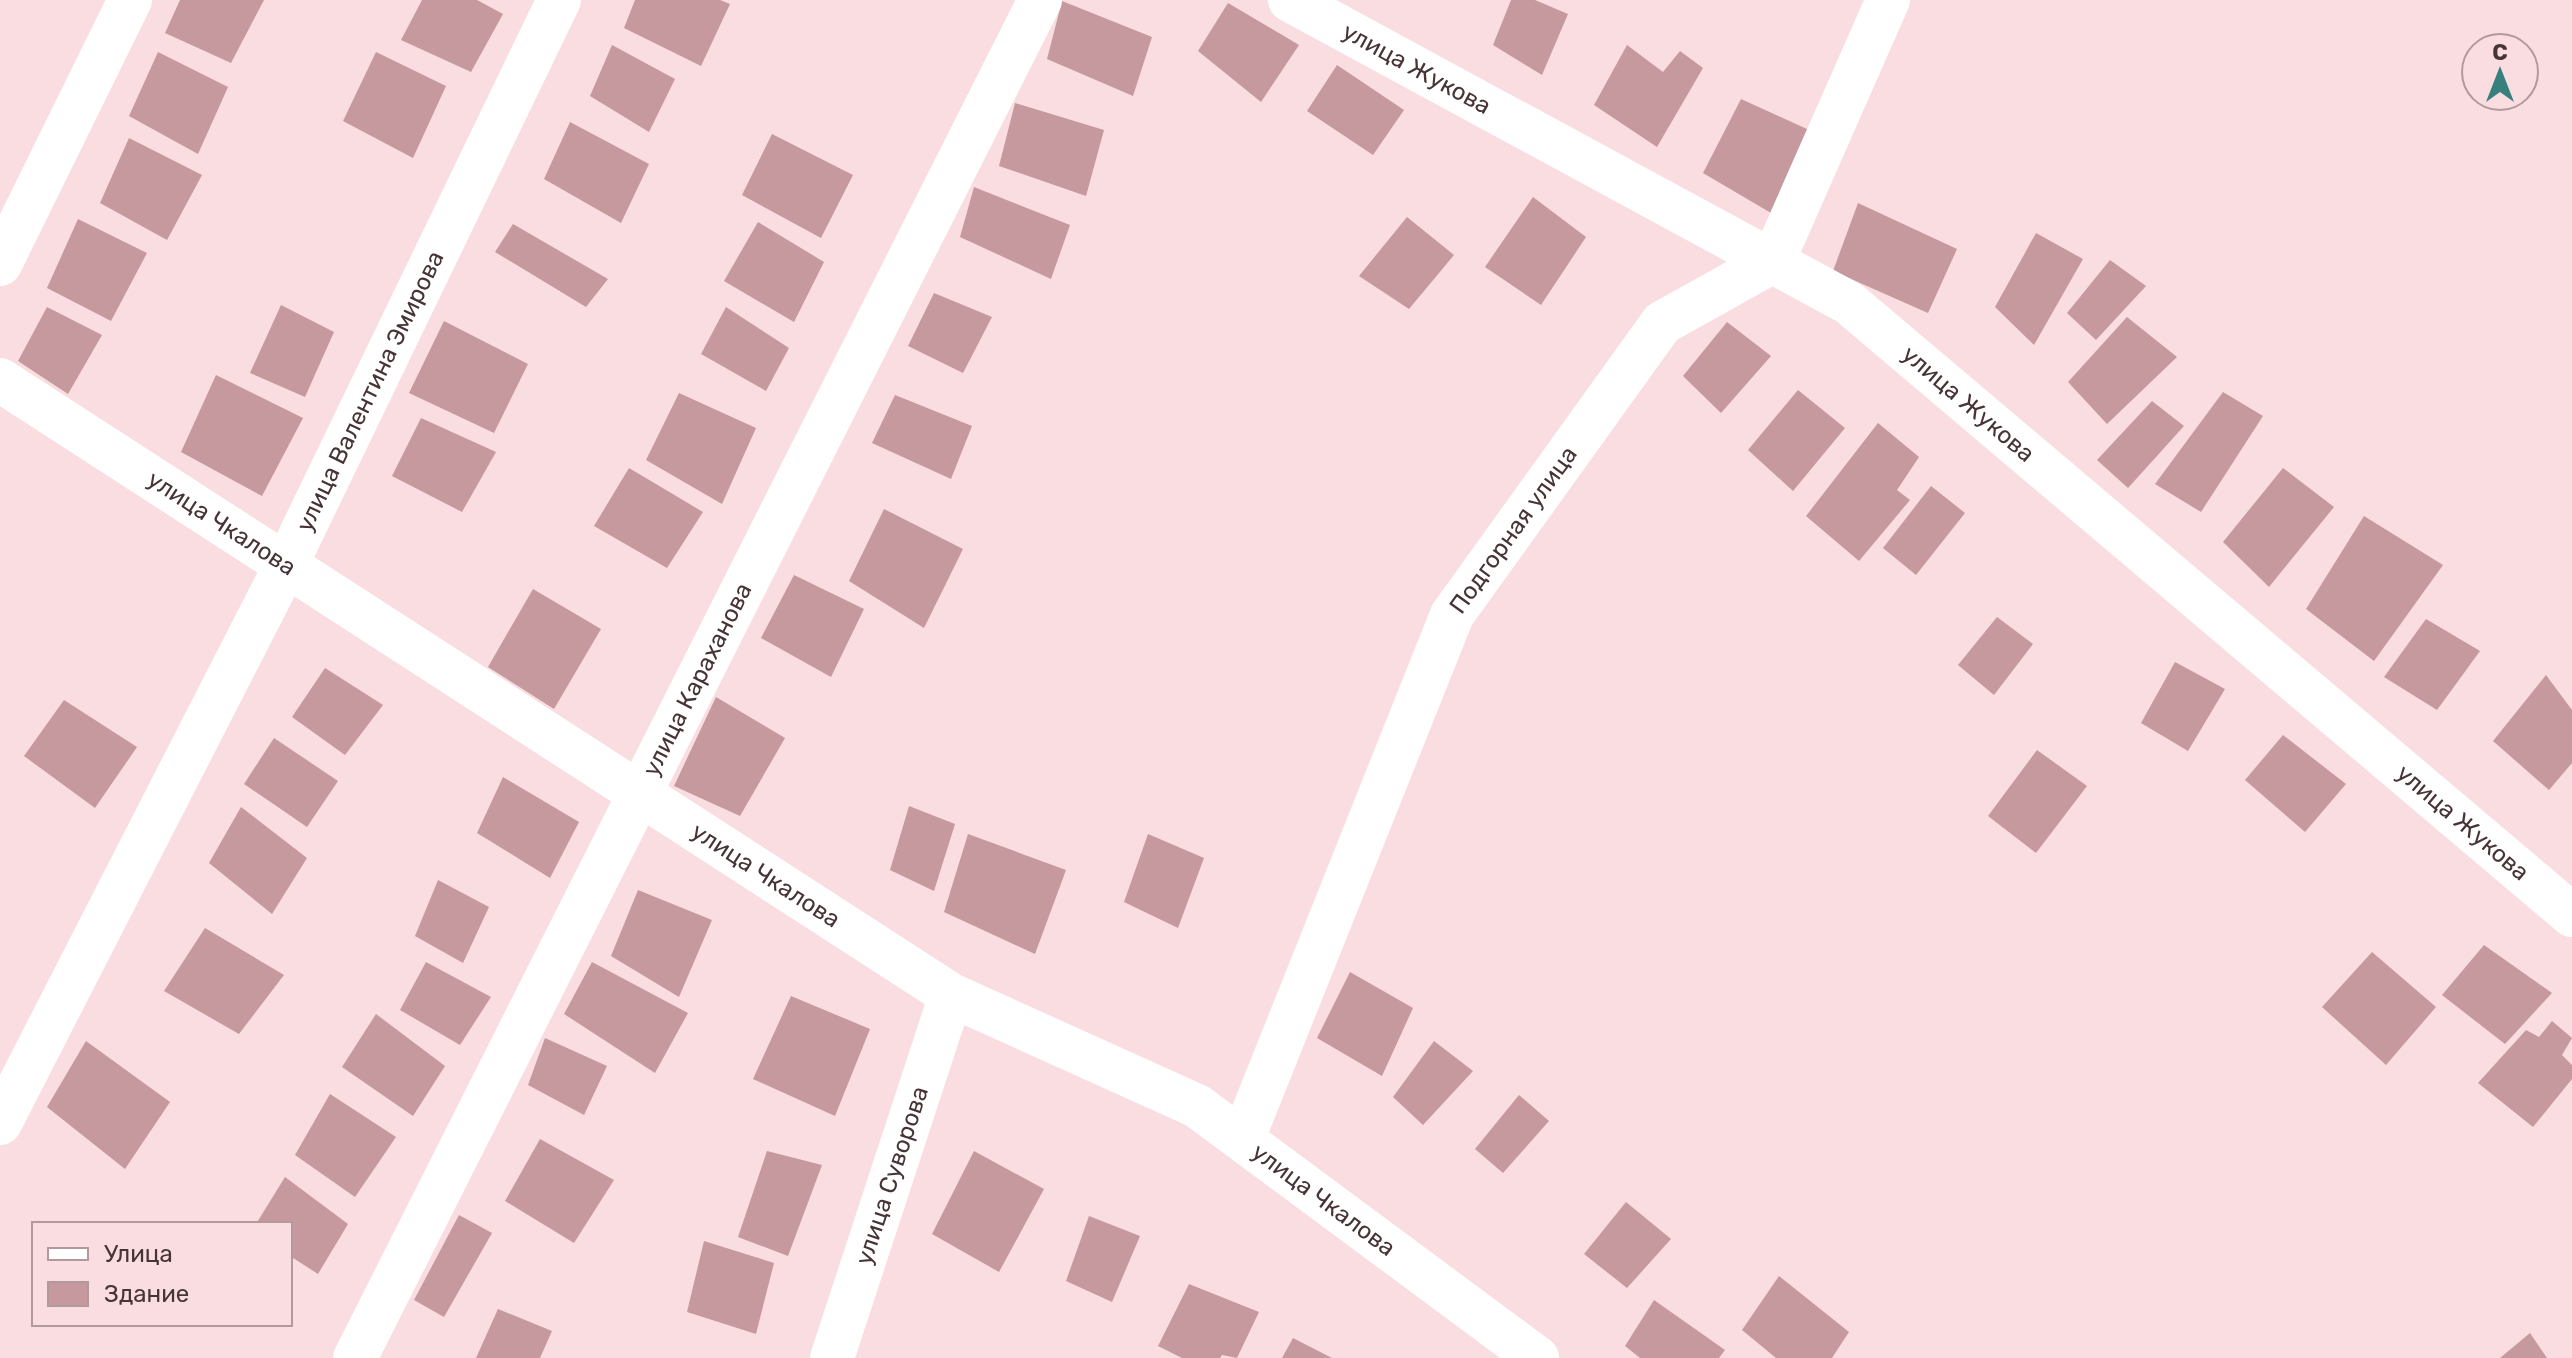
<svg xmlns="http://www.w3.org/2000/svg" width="2572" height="1358" font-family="Rubik,sans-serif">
	<rect width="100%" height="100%" fill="#fadde0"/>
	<!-- building -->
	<g fill="#c5999d">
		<path d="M180,0H264L231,63L165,33Z"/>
		<path d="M422,0H477L503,14L471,72L401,40Z"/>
		<path d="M635,0H720L730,4L701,66L624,28Z"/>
		<path d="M1511,0H1535L1568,14L1542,75L1493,45Z"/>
		<path d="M1062,1L1152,37L1133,96L1047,59Z"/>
		<path d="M1228,3L1299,45L1261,102L1198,51Z"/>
		<path d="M612,45L675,79L649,132L590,96Z"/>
		<path d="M1627,45L1663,72L1680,51L1703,68L1657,147L1594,105Z"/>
		<path d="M158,52L228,87L198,154L129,116Z"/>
		<path d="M376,52L446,86L413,158L343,121Z"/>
		<path d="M1337,65L1404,110L1373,155L1307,111Z"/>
		<path d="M1741,99L1809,130L1771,213L1703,173Z"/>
		<path d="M1015,103L1104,130L1086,196L999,166Z"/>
		<path d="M570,122L649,164L621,223L544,179Z"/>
		<path d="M772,134L853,175L821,238L742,195Z"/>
		<path d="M129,138L202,175L167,240L100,203Z"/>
		<path d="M974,187L1070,225L1051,279L960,237Z"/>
		<path d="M1533,197L1586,237L1541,305L1485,267Z"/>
		<path d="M1858,203L1957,249L1928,313L1833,271Z"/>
		<path d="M1407,217L1454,255L1409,309L1359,276Z"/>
		<path d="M78,219L147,253L111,321L47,288Z"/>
		<path d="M758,222L824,262L794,322L724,281Z"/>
		<path d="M513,224L608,279L586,307L495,252Z"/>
		<path d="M2036,233L2083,259L2034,345L1995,307Z"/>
		<path d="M2110,260L2146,286L2096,340L2067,313Z"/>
		<path d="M934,293L992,317L963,373L908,346Z"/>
		<path d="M281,305L334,332L305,397L250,373Z"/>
		<path d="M47,307L102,335L68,394L18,361Z"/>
		<path d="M726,307L789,348L766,391L701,354Z"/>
		<path d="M2127,317L2177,357L2107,424L2068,382Z"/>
		<path d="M444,321L528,364L494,433L409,393Z"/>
		<path d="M1727,322L1771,356L1721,413L1683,376Z"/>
		<path d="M216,375L303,418L262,496L181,452Z"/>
		<path d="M1798,390L1845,428L1793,491L1748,450Z"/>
		<path d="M2223,392L2263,416L2201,512L2155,484Z"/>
		<path d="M679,393L756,428L722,504L646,460Z"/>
		<path d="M895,395L972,426L951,479L872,443Z"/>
		<path d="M2152,401L2184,426L2128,488L2097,460Z"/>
		<path d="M421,418L496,452L462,512L392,476Z"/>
		<path d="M1878,423L1919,457L1897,490L1910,500L1859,561L1806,516Z"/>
		<path d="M629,468L703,512L667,568L594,526Z"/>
		<path d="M2283,468L2334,507L2269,587L2223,542Z"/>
		<path d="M1931,486L1965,513L1916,575L1883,548Z"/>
		<path d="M884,509L963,549L924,628L849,581Z"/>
		<path d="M2364,516L2443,565L2374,661L2306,609Z"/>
		<path d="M794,575L864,609L831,677L761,638Z"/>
		<path d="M533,589L601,629L554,709L488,667Z"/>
		<path d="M1997,617L2033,644L1994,695L1958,665Z"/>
		<path d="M2426,619L2480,651L2437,710L2384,677Z"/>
		<path d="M2175,662L2225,689L2188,751L2141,723Z"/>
		<path d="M325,668L383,705L345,755L292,717Z"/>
		<path d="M2546,675L2572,710V763L2549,790L2493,741Z"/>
		<path d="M716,697L785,738L740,816L674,786Z"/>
		<path d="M64,700L137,747L95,808L24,756Z"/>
		<path d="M2283,735L2346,784L2305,832L2245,780Z"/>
		<path d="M274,738L338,781L307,827L244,784Z"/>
		<path d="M2037,750L2087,786L2036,853L1988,816Z"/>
		<path d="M503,777L579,822L550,878L477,833Z"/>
		<path d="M909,806L955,824L934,891L890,870Z"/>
		<path d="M241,807L307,858L272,914L209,863Z"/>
		<path d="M968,834L1066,870L1035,954L944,912Z"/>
		<path d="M1148,834L1204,858L1178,928L1124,902Z"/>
		<path d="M438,880L489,907L463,963L415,936Z"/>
		<path d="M638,890L712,920L679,997L611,956Z"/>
		<path d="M205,928L284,975L239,1034L164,991Z"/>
		<path d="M2484,945L2552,993L2505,1044L2442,995Z"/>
		<path d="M2372,952L2436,1007L2386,1065L2322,1007Z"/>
		<path d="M426,962L491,997L460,1045L400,1010Z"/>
		<path d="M592,962L688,1013L655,1073L564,1014Z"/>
		<path d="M1350,972L1413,1008L1382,1076L1317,1038Z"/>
		<path d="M791,996L870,1029L835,1116L753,1079Z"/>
		<path d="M376,1014L445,1066L413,1116L342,1067Z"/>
		<path d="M2552,1021L2572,1038L2562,1055L2572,1065V1079L2533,1127L2478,1083L2526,1030L2539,1037Z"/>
		<path d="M545,1038L607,1066L584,1115L528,1085Z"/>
		<path d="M86,1041L170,1102L125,1169L47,1107Z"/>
		<path d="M1434,1041L1473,1071L1423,1125L1393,1097Z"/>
		<path d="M330,1094L396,1137L355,1197L295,1155Z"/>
		<path d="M1519,1095L1549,1121L1503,1173L1475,1149Z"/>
		<path d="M540,1139L614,1180L574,1243L505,1201Z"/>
		<path d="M767,1151L822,1165L788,1256L738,1237Z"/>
		<path d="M974,1151L1044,1189L999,1272L932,1234Z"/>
		<path d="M285,1177L348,1224L318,1274L290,1256V1224H256Z"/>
		<path d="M1626,1202L1671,1239L1627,1288L1584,1254Z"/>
		<path d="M459,1215L492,1233L444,1317L414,1300Z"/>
		<path d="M1089,1216L1140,1236L1112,1302L1066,1281Z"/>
		<path d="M704,1241L774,1263L756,1334L687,1312Z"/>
		<path d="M1779,1276L1849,1332L1832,1358H1776L1742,1330Z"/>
		<path d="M1189,1284L1259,1312L1237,1358L1222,1355L1220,1358H1182L1158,1346Z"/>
		<path d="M1654,1300L1725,1350L1719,1358H1640L1625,1346Z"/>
		<path d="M498,1309L552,1331L540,1358H476Z"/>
		<path d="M2530,1333L2547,1358H2500Z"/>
		<path d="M1293,1338L1332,1358H1282Z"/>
	</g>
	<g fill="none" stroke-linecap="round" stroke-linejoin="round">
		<!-- minor -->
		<g stroke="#fff" stroke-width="44">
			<path id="s1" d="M1290,0L1849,303L2572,915"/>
			<path d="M0,264L130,0"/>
			<path id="s2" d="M0,380L951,995L1197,1106L1537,1358"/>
			<path id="s3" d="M0,1123L286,565L559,0"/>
			<path id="s4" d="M1243,1138L1452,615L1662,323L1773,261L1888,0"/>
			<path id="s5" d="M355,1358L1040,0"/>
			<path id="s6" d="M832,1358L951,995"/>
		</g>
	</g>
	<g text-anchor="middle" stroke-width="6" stroke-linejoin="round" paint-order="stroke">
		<!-- street labels -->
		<g font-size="24" fill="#473436" stroke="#fadde0">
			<text dy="8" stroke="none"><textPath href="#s1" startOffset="144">улица Жукова</textPath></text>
			<text dy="8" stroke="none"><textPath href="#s3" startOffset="820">улица Валентина Эмирова</textPath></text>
			<text dy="8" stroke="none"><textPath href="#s1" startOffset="792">улица Жукова</textPath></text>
			<text dy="8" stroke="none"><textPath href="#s2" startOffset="264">улица Чкалова</textPath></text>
			<text dy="8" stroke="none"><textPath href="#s4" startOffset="668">Подгорная улица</textPath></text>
			<text dy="8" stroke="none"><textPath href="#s5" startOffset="760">улица Караханова</textPath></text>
			<text dy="8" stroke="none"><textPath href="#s1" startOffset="1440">улица Жукова</textPath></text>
			<text dy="8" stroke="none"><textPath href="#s2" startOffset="912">улица Чкалова</textPath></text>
			<text dy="8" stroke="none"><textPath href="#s6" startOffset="192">улица Суворова</textPath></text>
			<text dy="8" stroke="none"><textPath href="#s2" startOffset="1560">улица Чкалова</textPath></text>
		</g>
	</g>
	<!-- legend -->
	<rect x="32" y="1222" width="260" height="104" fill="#fadde0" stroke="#b2999c" stroke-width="2"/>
	<rect x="48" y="1248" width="40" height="12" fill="#ffffff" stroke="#b2999c" stroke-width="2"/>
	<text x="104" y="1262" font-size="24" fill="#473436">Улица</text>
	<rect x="48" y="1282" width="40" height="24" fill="#c5999d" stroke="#b2999c" stroke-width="2"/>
	<text x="104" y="1302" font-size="24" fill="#473436">Здание</text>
	<!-- north arrow -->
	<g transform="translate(2500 72)"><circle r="38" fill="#fadde0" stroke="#b2999c" stroke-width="2"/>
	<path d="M0-6L14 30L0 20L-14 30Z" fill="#37807d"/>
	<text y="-12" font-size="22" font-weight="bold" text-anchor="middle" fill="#473436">С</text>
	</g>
</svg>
